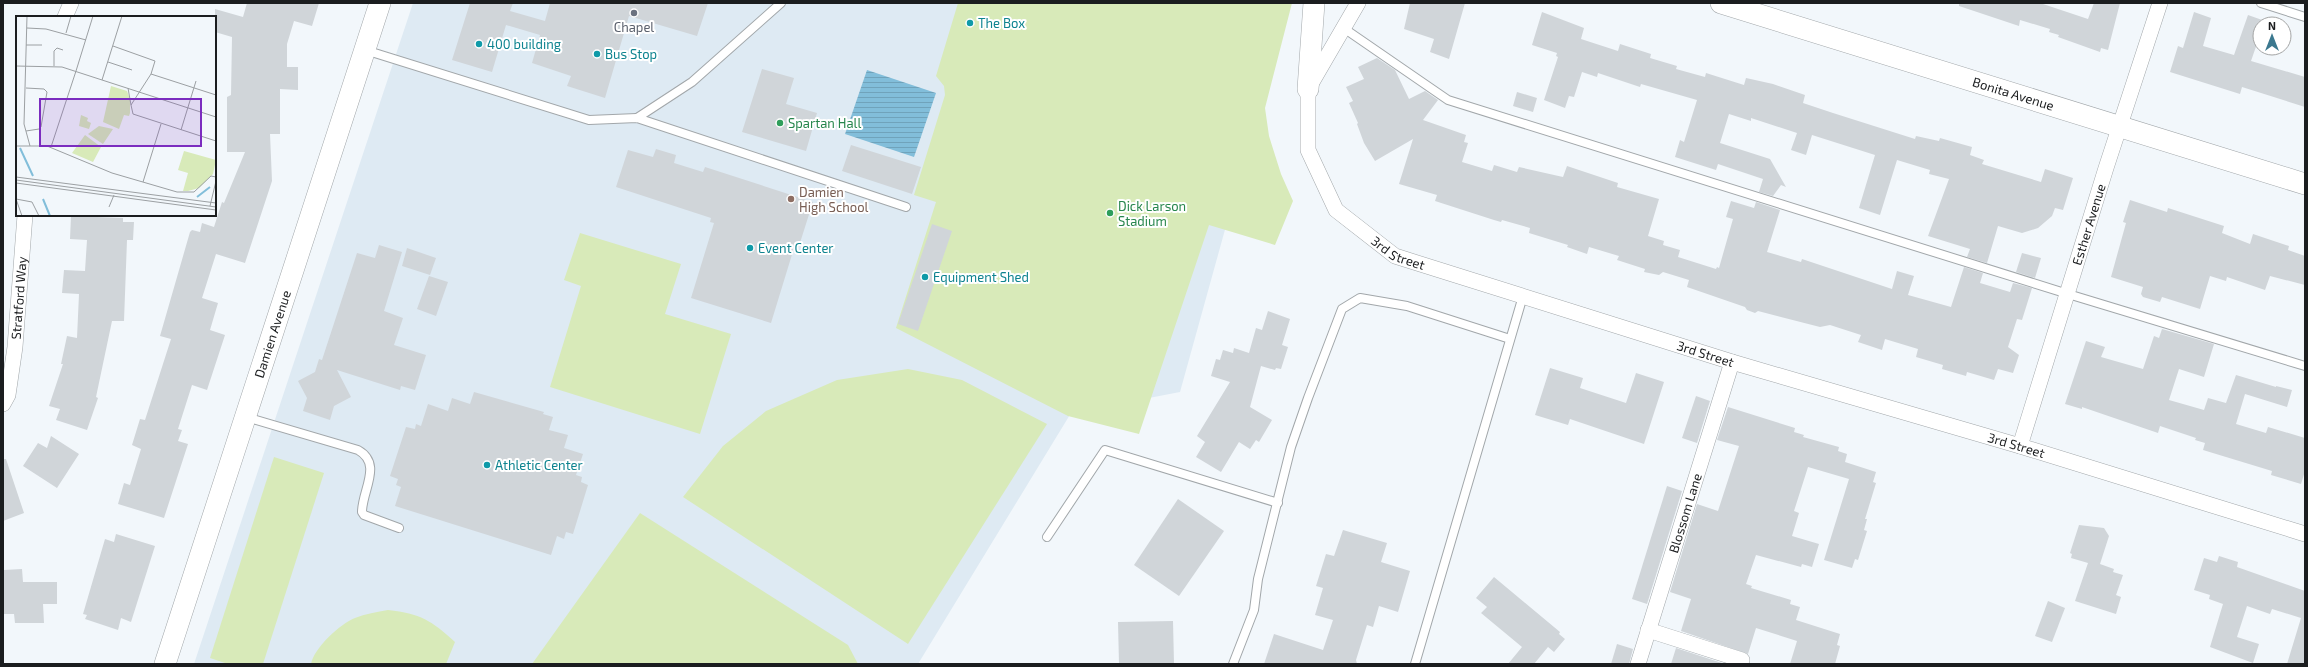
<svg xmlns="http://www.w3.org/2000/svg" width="2308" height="667" font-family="'Exo 2',sans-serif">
	<defs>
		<pattern id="water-rules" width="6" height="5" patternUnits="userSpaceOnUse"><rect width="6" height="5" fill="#82beda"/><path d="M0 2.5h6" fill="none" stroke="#70a3bb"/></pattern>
	</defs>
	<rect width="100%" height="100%" fill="#f2f7fb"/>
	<!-- built -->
	<path fill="#deeaf3" d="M413,3H1287V6L1180,392L1071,413L918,664H194Z"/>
	<!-- grass -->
	<g fill="#d8eab9">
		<path d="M958,3H1292L1265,108L1269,136L1281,174L1293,201L1275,245L1209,225L1139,434L1068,416L896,328L936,202L914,195L945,95L944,86L936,76Z"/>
		<path d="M580,233L681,264L665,314L731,334L700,434L550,387L581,286L564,280Z"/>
		<path d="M908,369L962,380L1047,424L908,644L683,497L723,446L766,411L837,380Z"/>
		<path d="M274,457L324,473L263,664H228L210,658Z"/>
		<path d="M640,513L848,645L858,664H532Z"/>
		<path d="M388,610C421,614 431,620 455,642L446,664H311C314,648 340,624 355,618C365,614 377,612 388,610Z"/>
	</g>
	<!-- water -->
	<path fill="url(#water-rules)" d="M867,70L936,93L914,157L845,134Z"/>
	<!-- building -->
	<g fill="#d0d5d9">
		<path d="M247,3H319L312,26L294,21L287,44V67H298V90L280,89V134H270L272,181L245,263L216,254L202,298L218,303L210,330L225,335L207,390L192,385L178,429L182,430L178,441L188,444L164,518L118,504L124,483L130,485L141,449L132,445L140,419L145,420L171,339L160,336L190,232L192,230L200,232L202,223L214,227L222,202L224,203L245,152H227V97L231,95L232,37L215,32V9L243,17Z"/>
		<path d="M470,3H513L510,11L545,21L550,3H708L697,36L629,16L605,98L567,86L571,76L532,63L540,35L506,25L492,72L452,60Z"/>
		<path d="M1410,3H1465L1449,59L1430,52L1434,39L1404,29Z"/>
		<path d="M1959,3H2040L2088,19L2094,3H2120L2108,50L2101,48L2100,52L2058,37L2059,35L2049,32L2050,29L2020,20L2019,26L1959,6Z"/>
		<path d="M1542,12L1584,28L1581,39L1618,51L1620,44L1651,54L1650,58L1677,66L1676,69L1705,77L1706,73L1744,85L1746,78L1773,84L1805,95L1803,103L1833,113L1915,139L1916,136L1939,141L1940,138L1972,147L1970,155L1984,160L1982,164L2041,182L2045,169L2073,178L2063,210L2055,208L2052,216L2038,228L2022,233L1998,226L1987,263L1967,257L1970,249L1928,236L1949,179L1929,174L1930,170L1897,160L1880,215L1859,208L1875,155L1812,135L1806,155L1791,150L1797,133L1751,118V121L1729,114L1720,143L1770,159L1786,187L1781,185L1773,196L1759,192L1763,179L1718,164L1716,170L1675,157L1680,140L1684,142L1697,100L1641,84L1640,87L1598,73L1597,77L1582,72L1574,97L1569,96L1565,108L1544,100L1558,57L1556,56L1557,53L1532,45Z"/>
		<path d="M2194,12L2211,18L2203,46L2234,55L2248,15L2265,21L2264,24H2260V35L2251,61L2305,77V107L2242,87L2240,94L2170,72L2178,46L2183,48Z"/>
		<path d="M1377,58L1395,70L1409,99L1425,91L1438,100L1423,120L1466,135L1464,142L1468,143L1462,162L1492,171L1494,165L1517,172L1519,167L1563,177L1567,166L1618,183L1617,187L1659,199L1648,236L1664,241L1663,245L1680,250L1678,257L1716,269L1717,267L1719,268L1733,219L1726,217L1731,201L1754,208L1756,202L1780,210L1767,252L1801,262L1802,259L1892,289L1897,271L1914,276L1908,295L1951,307L1964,267L1983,273L1980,283L2010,292L2013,283L2032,288L2022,320L2017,319L2008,347L2019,355L2013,373L1998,369L1994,380L1967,372L1966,376L1942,369L1943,365L1916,357L1918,349L1885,339L1882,350L1858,342L1861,335L1830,325L1820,327L1758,311L1755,313L1747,310L1745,307L1687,287L1689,280L1663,272L1659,275L1644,272L1645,269L1617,260L1619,256L1589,247L1587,254L1567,247L1568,245L1529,233L1530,228L1502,220L1501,222L1494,220L1435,201L1437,195L1399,184L1413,139L1375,161L1364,143L1357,124L1358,123L1349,103L1353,101L1346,87L1364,79L1358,67Z"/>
		<path d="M762,69L794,78L786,104L817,113L806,151L742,132Z"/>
		<path d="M1517,92L1537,98L1533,112L1513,106Z"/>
		<path d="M851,145L921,167L912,194L842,171Z"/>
		<path d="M656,149L676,155L674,163L703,172L705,167L813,202L798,249L794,248L771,323L691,298L714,223L710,222L711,218L616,187L628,150L653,157Z"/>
		<path d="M2130,200L2167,212L2168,208L2224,226L2222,233L2250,244L2253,234L2289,246L2288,250L2305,256V285L2270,276L2265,290L2227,277L2226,281L2210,276L2200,309L2162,297L2160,302L2143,297L2141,294L2143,287L2111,277L2126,223L2123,222Z"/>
		<path d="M71,216L123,218V222H134L133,240H127L124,321H112L96,397L98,398L87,430L56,420L60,409L49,406L63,364H61L67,336L77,338L79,294L62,293L64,270L85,271L87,240L70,239Z"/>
		<path d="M932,224L952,231L918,331L898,324Z"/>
		<path d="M379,245L402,252L384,311L403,318L394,345L426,355L415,390L401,386L400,390L337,370L351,397L334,406L330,420L303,411L307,398L298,381L315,372L319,359L322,360L357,253L375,258Z"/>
		<path d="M407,248L436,258L430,275L402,266Z"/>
		<path d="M2022,253L2041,258L2035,278L2016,272Z"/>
		<path d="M429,276L448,282L436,316L417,309Z"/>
		<path d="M1268,311L1290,319L1282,345L1288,347L1281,369L1276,368L1275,370L1261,366L1250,407L1272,420L1259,442L1256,440L1250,449L1239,442L1221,472L1196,457L1205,442L1197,436L1230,382L1211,376L1216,359L1220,360L1223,350L1233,353L1234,348L1249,353L1256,328L1262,330Z"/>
		<path d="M2162,329L2214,344L2204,377L2179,369L2169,400L2204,410L2208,398L2226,403L2236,375L2276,387V386L2292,390L2287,407L2245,394L2236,424L2266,433L2268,427L2305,438V471L2301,484L2271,475L2272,471L2203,450L2205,443L2195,440L2196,438L2160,426L2158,433L2082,407V409L2065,404L2086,341L2105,347L2101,357L2143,369L2154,336L2159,338Z"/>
		<path d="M1550,368L1583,378L1580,388L1626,403L1636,373L1664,382L1644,444L1570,419L1568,425L1535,415Z"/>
		<path d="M474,392L544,412L543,414L553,417L549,430L568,435L564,448L583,454L576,475L582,477L581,482L588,485L573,534L566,532L564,539L557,536L551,555L395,506L401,487L396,485L398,479L390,476L406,427L415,429L416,424L421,426L428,404L448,411L452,398L470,404Z"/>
		<path d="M1696,396L1710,401L1697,443L1682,438Z"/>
		<path d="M1728,407L1795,428L1794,432L1804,435L1803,437L1839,447L1838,451L1847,454L1845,462L1876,472L1873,482L1876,483L1865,519H1867L1864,530L1867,531L1858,560L1855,559L1852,568L1824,560L1849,479L1808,467L1794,511L1799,513L1792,536L1819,544L1812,567L1802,564L1801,567L1756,555L1746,584L1752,586L1751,588L1791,600L1790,604L1800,607L1796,620L1840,634L1837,645L1840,646L1835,664H1790L1797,641L1756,628L1748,654L1681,631L1691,599L1670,592L1697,504L1718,511L1739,446L1717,440Z"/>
		<path d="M51,436L79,454L57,488L23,466L38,443L47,448Z"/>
		<path d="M3,459H6L24,513L3,521Z"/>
		<path d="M1667,486L1682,491L1647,604L1632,599Z"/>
		<path d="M1178,499L1224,531L1179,596L1134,565Z"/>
		<path d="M2079,525L2104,528L2109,536L2100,564L2114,569L2113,572L2123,575L2116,595L2121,597L2116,614L2075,601L2088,563L2071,558L2072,554L2070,553Z"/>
		<path d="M1343,530L1387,543L1381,562L1410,571L1398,612L1379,606L1373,627L1367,625L1356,660L1357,664H1264L1274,634L1323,650L1333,620L1315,615L1323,588L1316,586L1326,554L1334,556Z"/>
		<path d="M116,534L155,546L131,622L121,618L118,630L85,619L87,615L83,614L105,539L114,542Z"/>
		<path d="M2219,556L2238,562L2237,567L2305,591V664H2287L2301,618L2272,609L2270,614L2247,606L2237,637L2259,644L2253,663L2210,647L2223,604L2209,599L2210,595L2194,590L2204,558L2217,562Z"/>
		<path d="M22,569L23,582H57V604H43L44,623H15L14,614H3L4,570Z"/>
		<path d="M1494,577L1560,632L1559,634L1565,639L1554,652L1548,647L1534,664H1508L1522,647L1481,613L1487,607L1476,598Z"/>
		<path d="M2048,601L2065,608L2052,642L2035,636Z"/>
		<path d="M1173,621L1174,664H1119L1118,622Z"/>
		<path d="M1617,644L1633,649L1629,664H1611Z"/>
		<path d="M1676,648L1725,664H1671Z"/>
	</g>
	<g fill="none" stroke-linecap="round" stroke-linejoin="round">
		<!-- lane casing -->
		<g stroke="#a2a7aa" stroke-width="10">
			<g id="lane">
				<path d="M2261,3L2305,17"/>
				<path d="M1342,27L1448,100L2068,294L2305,366"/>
				<path d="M365,50L589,120L637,118L906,207"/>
				<path d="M637,118L692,82L781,3"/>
				<path d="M246,417L358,450C383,464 362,490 362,512L364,515L399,528"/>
				<path d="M1047,537L1105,450L1278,503"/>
				<path d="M1233,664L1254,610L1258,579L1291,447L1308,398L1342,309L1360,298L1407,306L1510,339"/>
				<path d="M1415,664L1523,296"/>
			</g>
		</g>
		<!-- street casing -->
		<g stroke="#a2a7aa" stroke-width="16">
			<g id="street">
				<path id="s1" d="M1358,3L1308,89V150L1336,210L1395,256L1732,362L2020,446L2305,534"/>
				<path d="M65,17L71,3"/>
				<path id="s2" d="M3,404L8,395L15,347L25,215"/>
				<path id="s3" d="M2020,446L2106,168L2160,3"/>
				<path d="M1648,630L1742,660"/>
				<path id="s4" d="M1638,664L1732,362"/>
			</g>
		</g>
		<!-- secondary casing -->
		<g stroke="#a2a7aa" stroke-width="22">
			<g id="secondary">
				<path id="s5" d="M1721,3L2305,184"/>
				<path d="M1308,89L1314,3"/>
				<path id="s6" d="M165,664L380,3"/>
			</g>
		</g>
		<!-- lane -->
		<use href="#lane" stroke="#fff" stroke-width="8"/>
		<!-- street -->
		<use href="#street" stroke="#fff" stroke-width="15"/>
		<!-- secondary -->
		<use href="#secondary" stroke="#fff" stroke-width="21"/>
	</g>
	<!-- markers -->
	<circle fill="#6b7280" stroke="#fff" stroke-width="1.5" cx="634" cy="13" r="4"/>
	<g fill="#0f9aa8" stroke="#fff" stroke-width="1.5">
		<circle cx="970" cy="23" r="4"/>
		<circle cx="479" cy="44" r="4"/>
		<circle cx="597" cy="54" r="4"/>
		<circle cx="750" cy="248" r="4"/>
		<circle cx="925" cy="277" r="4"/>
		<circle cx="487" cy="465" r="4"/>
	</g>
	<g fill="#2e9e5b" stroke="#fff" stroke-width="1.5">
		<circle cx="780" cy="123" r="4"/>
		<circle cx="1110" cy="213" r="4"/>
	</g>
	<circle fill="#8d6e63" stroke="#fff" stroke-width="1.5" cx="791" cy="199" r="4"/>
	<g text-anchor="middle" stroke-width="4" stroke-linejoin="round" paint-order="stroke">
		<!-- culture labels -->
		<g font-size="13" fill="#0d838f" stroke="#fff" text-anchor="start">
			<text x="978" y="28">The Box</text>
			<text x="487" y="49">400 building</text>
			<text x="605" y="59">Bus Stop</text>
			<text x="758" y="253">Event Center</text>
			<text x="933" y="282">Equipment Shed</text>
			<text x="495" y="470">Athletic Center</text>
		</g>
		<!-- worship labels -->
		<g font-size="13" fill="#5b616d" stroke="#fff">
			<text x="634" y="32">Chapel</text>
		</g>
		<!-- street labels -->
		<g font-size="13" fill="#1b1d1f" stroke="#fff">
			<text dy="5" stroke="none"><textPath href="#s5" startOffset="306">Bonita Avenue</textPath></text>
			<text dy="5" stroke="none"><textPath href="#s3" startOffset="232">Esther Avenue</textPath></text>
			<text dy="5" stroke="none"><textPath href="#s1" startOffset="303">3rd Street</textPath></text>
			<text dy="5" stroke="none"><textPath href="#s2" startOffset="108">Stratford Way</textPath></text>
			<text dy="5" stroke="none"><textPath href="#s6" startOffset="347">Damien Avenue</textPath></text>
			<text dy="5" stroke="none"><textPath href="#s1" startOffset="627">3rd Street</textPath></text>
			<text dy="5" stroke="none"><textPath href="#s1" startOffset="951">3rd Street</textPath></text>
			<text dy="5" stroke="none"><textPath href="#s4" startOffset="158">Blossom Lane</textPath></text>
		</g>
		<!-- leisure labels -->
		<g font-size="13" fill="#27864d" stroke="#fff" text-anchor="start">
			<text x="788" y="128">Spartan Hall</text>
			<text x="1118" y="211">Dick Larson<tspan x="1118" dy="15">Stadium</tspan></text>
		</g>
		<!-- education labels -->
		<g font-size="13" fill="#785e54" stroke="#fff" text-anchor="start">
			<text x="799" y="197">Damien<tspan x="799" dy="15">High School</tspan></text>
		</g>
	</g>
	<!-- overview -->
	<g transform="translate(16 16)">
		<rect width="200" height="200" fill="#f2f7fb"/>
		<path d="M95,70L111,75L114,83V97L113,100L108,99L103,113L87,106ZM65,99L72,102L71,105L75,107L73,113L63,110ZM83,110L97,113L87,128L72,118ZM69,119L85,131L77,146L56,137Z" fill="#d8eab9"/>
		<path d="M168,135L200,144L197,158L183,172L172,175H167L172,157L162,154Z" fill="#d8eab9"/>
		<path fill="none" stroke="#82beda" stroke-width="2" d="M4,132L17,160M181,181L194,171M27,183L34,200"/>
		<path fill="none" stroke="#9ca0a3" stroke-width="1" d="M11,0L8,108L14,130M11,12L30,13L70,24M50,17L55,0M10,29H26M97,30L139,45L135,58L115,89L117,98L200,125M92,46L116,54M0,50L46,51L200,101M38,50V35L41,32L47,34M60,55L77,0M135,58L200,79M86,64L106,0M112,72L115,89M165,114L180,65M10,115L23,113L25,111L31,76L28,73L10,72M0,130H31L96,157L161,176H178L195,160L200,161M35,131L60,55M0,161L200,187M0,164L200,191M127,166L145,108M0,167L200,194M0,183L16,186L23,200M0,183L6,200M194,190L200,165M93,191L98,179"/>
		<path fill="#7b2cbf" fill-opacity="0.15" stroke="#7b2cbf" stroke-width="2" d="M24,83H185V130H24Z"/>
		<rect width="200" height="200" fill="none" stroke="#1b1d1f" stroke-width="2"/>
	</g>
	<!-- border -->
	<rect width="2308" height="667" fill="none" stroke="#1b1d1f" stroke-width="8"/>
	<!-- north arrow -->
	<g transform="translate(2272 36)"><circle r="19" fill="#ffffff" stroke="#a4a5a5"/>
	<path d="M0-3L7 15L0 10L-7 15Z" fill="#3b788f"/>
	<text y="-6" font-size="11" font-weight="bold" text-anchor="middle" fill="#1b1d1f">N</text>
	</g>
</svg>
